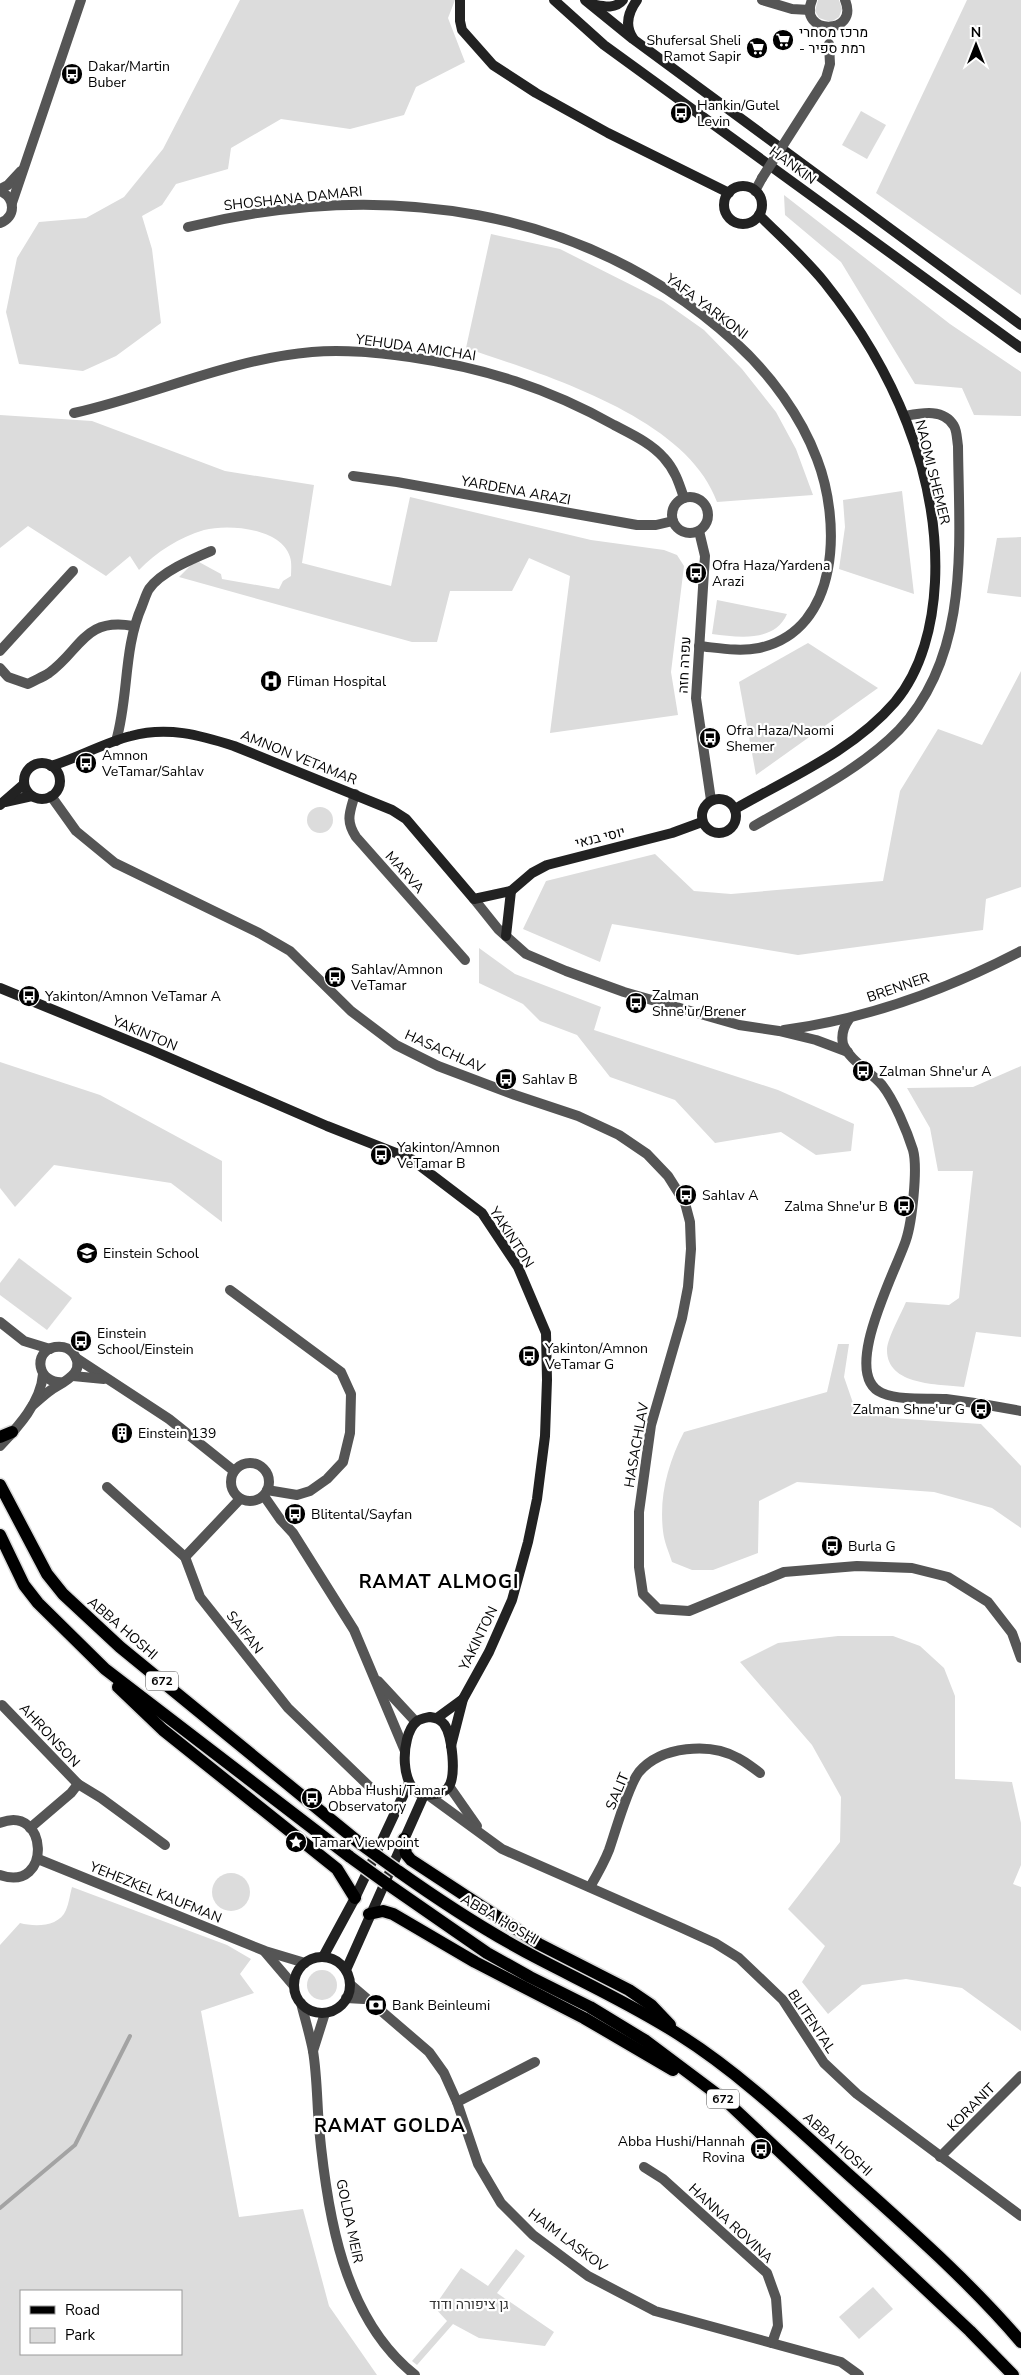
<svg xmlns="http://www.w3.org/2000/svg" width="1021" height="2375" font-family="'Nunito Sans',Heebo,sans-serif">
	<rect width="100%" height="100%" fill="#fff"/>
	<!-- green -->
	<g fill="#dcdcdc" fill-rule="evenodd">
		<path d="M240,0H455L448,18L465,62L416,87L404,115L350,129L281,119L231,148L228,169L176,184L162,205L142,216L152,249L161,323L116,356L83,371L19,364L6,312L17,258L39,222L86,218L124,197L163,149Z"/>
		<path d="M818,0H839L842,9L839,17L831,22L819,18L815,11Z"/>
		<path d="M967,0H1021V295L876,193Z"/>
		<path d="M861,111L886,125L867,159L842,145Z"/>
		<path d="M784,195L950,324L1021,372V416L974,415L962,388L915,384L841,262L785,215Z"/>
		<path d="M491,234L560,249L663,301L704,330L742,369L776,412L796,449L813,495L717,502C687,417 544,375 466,348Z"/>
		<path d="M0,415L92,421L225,471L314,485L302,563L391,586L410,497L591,540L664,550L677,555L684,566L671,672L678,715L550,733L570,576L529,558L512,591H450L437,642H412L179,577L192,564L199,562L221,574L222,579L279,589L283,581L291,576C291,570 292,563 290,557C281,528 229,524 204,530C180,537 156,552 139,570L130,556L106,576L28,526L0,548Z"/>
		<path d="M902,491L914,594L839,569L845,527L843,500Z"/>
		<path d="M1021,537V597L987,593L997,538Z"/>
		<path d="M717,600L787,614C774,643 738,637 712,634Z"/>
		<path d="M808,643L878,688L756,775L739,682Z"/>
		<path d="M1021,671V887L986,899L983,930L798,955L612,924L600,962L523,929L546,881L655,854L694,891L731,894L883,881L900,791L938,729L982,745Z"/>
		<circle cx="320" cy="820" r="13"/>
		<path d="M479,948L515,974L601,1007L594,1030L778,1090L854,1124L851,1151L816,1155L781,1132L715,1143L675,1100L610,1077L577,1035L540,1021L523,1004L479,983Z"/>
		<path d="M0,1062L100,1095L222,1161V1222L171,1183L54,1165L15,1207L0,1188Z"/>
		<path d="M1021,1066V1337L976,1332L964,1387C938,1384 886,1386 887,1349C888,1337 901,1314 906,1302L949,1305L959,1298L973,1171H938L930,1128L907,1088L973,1087Z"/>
		<path d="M19,1258L72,1298L47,1330L0,1295V1283Z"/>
		<path d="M838,1344H849L844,1377L853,1403L891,1418L981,1424L1021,1466V1528L992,1508L934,1492L797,1482L759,1501L758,1553L713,1570H692L672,1562C669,1552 664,1542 663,1531C659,1496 668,1463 684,1432L827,1392Z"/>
		<path d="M838,1636H893L920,1646L944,1668L955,1696V1779L1012,1782L1021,1823V1865L1013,1884L1021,1887V2031L962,1988L906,1979L862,1985L828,2014L802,1982L825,1946L788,1909L840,1842L841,1797L812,1745L740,1662L778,1643Z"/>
		<circle cx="231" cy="1892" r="19"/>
		<path d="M72,1887L227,1945L251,1959L240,1974L254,1993L201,2011L239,2217L303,2209L329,2306L377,2375H0V1945L20,1923C35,1927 59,1927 66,1910C69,1903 70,1894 72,1887ZM181,2291V2354H21V2291Z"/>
		<circle cx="322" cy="1985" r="15"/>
		<path d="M516,2249L525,2256L497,2293L554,2332L545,2346L479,2338L453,2324L417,2365L412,2361L447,2321L434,2307L461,2268L488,2286Z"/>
		<path d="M873,2287L893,2309L859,2339L839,2317Z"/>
	</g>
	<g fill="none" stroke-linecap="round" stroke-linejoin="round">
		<!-- stream -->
		<path stroke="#a3a3a3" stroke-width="4" d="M0,2208L75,2145L130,2036"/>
		<!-- primary casing -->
		<g stroke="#dbdbdb" stroke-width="15">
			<g id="primary">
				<path d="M0,1437L12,1432"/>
				<path d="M0,1485L47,1574L63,1594L120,1647L362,1845"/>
				<path d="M0,1535L24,1585L38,1603L105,1669L350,1857"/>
				<path d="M118,1687L163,1730L337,1869L355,1898"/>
				<path d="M404,1839L406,1854L411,1860L539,1944L629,1990L651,2005L670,2025"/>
				<path d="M398,1871C443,1903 489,1933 539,1959C585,1983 633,2005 678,2034C740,2073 794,2125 848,2174C908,2228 969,2281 1021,2342"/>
				<path d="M386,1883L487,1953L530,1977L590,2007L646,2041L726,2101L970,2331L1013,2375"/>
				<path d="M369,1914L383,1911L393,1914L475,1962L584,2018L673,2070"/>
			</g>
		</g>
		<!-- street -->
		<g stroke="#555" stroke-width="10">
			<path d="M762,0L792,9L810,10"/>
			<path d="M812,0C797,35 860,36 845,0"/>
			<path d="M0,189L8,185L21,171"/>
			<path d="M0,191C16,198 16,217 0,223"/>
			<path d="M755,191L762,178"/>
			<path d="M12,203L81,0"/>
			<path d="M188,227C382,179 585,205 736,343C770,374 801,416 817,459C841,521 841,630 759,648C739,652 719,648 699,646"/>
			<path d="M74,413C154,395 230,359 312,352C345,349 378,353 410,357C485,368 548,388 614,425C631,434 651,443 664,458C675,470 679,483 684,498"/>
			<path d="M353,476L397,482L637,525H656L673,521"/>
			<circle cx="690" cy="515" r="18"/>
			<path d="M699,531L705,556L696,698L711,800"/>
			<path d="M0,651L73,571"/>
			<path d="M0,668L8,677L28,684C35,680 43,677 49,673C81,650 84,617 133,626"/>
			<path d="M116,741C129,697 123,649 142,606C144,601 146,594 149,589C161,572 192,559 211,551"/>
			<path d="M355,794C350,812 345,820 356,837L465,960"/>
			<path d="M51,796L76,831L115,863L259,933L290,951L351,1011L396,1045L438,1066L515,1095L578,1116L619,1135L647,1154L668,1176L685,1203L690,1222L691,1249L688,1287L682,1318L651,1425L639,1512V1567L643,1594L658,1609L689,1611L784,1572L857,1566L912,1568L948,1577L988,1602L1012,1633L1021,1658"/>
			<path d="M754,826C802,798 860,770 899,730C971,654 959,541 958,446C957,440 957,431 954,426C944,408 921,413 905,416"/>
			<path d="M474,899L498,929L526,954L566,971L624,992L739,1025L779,1031L816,1040L848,1052"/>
			<path d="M849,1019C844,1026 841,1035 843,1044C849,1060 871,1072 882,1085C894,1100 907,1131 913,1150C918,1168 912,1222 906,1240C897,1269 839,1375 882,1393C902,1401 926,1398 946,1399C971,1402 996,1406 1021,1411"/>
			<path d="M784,1030C866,1019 948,989 1021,951"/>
			<path d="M230,1290L341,1372L351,1394L350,1433L343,1462L327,1479L310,1491L297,1495L267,1490"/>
			<path d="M0,1322L24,1341L50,1349"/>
			<path d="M76,1358L169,1419L234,1471"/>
			<path d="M73,1376L104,1379"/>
			<path d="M33,1405C39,1400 45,1394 51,1390C63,1382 88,1372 73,1353C69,1348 62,1346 55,1347C32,1351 37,1385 64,1382"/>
			<path d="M0,1446C18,1427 41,1402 43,1374"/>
			<circle cx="250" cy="1482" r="19"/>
			<path d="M107,1487L185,1557L200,1597L288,1708L372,1789"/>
			<path d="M264,1496L280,1519L293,1533L354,1630L405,1751"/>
			<path d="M185,1557L240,1499"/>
			<path d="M378,1681L416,1722"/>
			<path d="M2,1705L78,1784L101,1798L165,1845"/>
			<path d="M449,1786L477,1826"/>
			<path d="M428,1795L502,1849L682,1928L715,1943L739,1958L783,2000L824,2063L857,2094L1021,2216"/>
			<path d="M0,1823C48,1803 53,1893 0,1875"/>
			<path d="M30,1828L71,1793L78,1784"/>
			<path d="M38,1859L265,1951L305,1963"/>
			<path d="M590,1887C597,1875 604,1863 609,1850C616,1830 628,1786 639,1772C661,1746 710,1742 738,1758C746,1762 753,1768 760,1773"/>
			<path d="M265,1952L294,1986"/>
			<path d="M351,1985L429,2052L444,2073L457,2102L478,2164L501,2203L533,2235L588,2276L655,2311L841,2362L859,2375"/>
			<path d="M346,1998L364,1999"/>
			<path d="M301,2003C305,2019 310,2035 313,2051C317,2075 317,2102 319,2127C327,2213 343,2318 415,2375"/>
			<path d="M313,2051L325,2013"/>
			<path d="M457,2102L535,2062"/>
			<path d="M940,2157L1021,2076"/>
			<path d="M644,2167L663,2179L767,2273L776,2298L778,2326L772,2343"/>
		</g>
		<!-- secondary -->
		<g stroke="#222" stroke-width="10">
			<path d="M460,0V21L462,30L493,65L536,93L608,133L729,193"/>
			<path d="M554,0L604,45L1021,348"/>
			<path d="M585,0L633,39L1021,325"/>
			<path d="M591,4C602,6 615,10 623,0"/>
			<path d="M633,38C624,25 629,11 637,0"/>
			<circle cx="743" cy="205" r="19"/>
			<circle cx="42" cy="781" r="18"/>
			<path d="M51,766C78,758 103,743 131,736C167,726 200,735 234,746L392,810L406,819L474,899L511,891L532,873L547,865L672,833L702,822"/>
			<circle cx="719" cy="816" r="17"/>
			<path d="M5,802L32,796"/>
			<path d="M0,805L24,784"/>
			<path d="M735,809C789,778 853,751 895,702C922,670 933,624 935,582C940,473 892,367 825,283C806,259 781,237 759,215"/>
			<path d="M506,936L511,891"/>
			<path d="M0,988L149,1049L327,1126L411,1159L482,1213L518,1267L546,1333L547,1380L545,1436L537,1499L528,1542L512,1600L489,1652L463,1699L451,1746"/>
			<path d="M430,1717C436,1718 440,1719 444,1724C452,1735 457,1776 448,1788C443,1793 433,1795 426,1795C399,1794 400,1736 416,1722C419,1719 425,1718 430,1717Z"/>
			<path d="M437,1718L463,1699"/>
			<path d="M323,1957L355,1898L409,1783"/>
			<circle cx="322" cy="1985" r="28"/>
			<path d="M346,1970L424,1795"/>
		</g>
		<!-- primary -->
		<use href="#primary" stroke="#000" stroke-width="12"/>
		<!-- primary-bridge casing -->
		<g stroke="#dbdbdb" stroke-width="15" stroke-linecap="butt">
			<g id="primary-bridge">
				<path d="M362,1845L398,1871"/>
				<path d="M350,1857L386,1883"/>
			</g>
		</g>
		<!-- street-bridge -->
		<path stroke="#555" stroke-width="10" d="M762,178L826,78L830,64L829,44"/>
		<!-- primary-bridge -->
		<use href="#primary-bridge" stroke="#000" stroke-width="12"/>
	</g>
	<!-- icons -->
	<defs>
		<g id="supermarket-disc" transform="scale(1.125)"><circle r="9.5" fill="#000" stroke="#fff"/><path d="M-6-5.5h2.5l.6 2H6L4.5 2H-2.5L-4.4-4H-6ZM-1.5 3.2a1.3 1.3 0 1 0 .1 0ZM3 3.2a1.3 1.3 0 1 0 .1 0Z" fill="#fff"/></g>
		<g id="bus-disc" transform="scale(1.125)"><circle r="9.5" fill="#000" stroke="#fff"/><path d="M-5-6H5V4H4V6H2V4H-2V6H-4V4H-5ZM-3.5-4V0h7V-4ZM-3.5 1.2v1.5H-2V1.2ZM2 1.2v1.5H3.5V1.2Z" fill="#fff"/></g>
		<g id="hospital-disc" transform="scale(1.125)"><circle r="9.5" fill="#000" stroke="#fff"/><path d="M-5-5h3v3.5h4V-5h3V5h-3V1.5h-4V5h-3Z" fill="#fff"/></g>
		<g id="school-disc" transform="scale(1.125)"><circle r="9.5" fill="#000" stroke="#fff"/><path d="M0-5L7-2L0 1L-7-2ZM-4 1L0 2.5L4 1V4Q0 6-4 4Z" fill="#fff"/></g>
		<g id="building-disc" transform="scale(1.125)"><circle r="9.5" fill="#000" stroke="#fff"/><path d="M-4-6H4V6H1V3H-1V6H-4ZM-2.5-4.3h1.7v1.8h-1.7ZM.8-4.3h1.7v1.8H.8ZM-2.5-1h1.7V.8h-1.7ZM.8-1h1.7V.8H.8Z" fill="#fff"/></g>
		<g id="sight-disc" transform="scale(1.125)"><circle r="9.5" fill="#000" stroke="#fff"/><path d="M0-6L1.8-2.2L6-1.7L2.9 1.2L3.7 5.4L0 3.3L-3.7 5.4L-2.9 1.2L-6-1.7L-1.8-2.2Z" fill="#fff"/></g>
		<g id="bank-disc" transform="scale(1.125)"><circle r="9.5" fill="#000" stroke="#fff"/><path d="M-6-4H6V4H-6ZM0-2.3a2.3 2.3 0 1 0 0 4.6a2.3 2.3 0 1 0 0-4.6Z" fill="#fff"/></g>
	</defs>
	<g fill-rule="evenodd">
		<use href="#supermarket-disc" x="783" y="40"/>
		<use href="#supermarket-disc" x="757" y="48"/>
		<use href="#bus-disc" x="72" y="74"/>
		<use href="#bus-disc" x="681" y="113"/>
		<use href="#bus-disc" x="696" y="573"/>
		<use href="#hospital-disc" x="271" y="681"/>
		<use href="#bus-disc" x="710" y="738"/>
		<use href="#bus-disc" x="86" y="763"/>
		<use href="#bus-disc" x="335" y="977"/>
		<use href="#bus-disc" x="29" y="996"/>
		<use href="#bus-disc" x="636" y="1003"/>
		<use href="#bus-disc" x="863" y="1071"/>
		<use href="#bus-disc" x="506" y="1079"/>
		<use href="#bus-disc" x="381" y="1155"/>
		<use href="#bus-disc" x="686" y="1195"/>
		<use href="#bus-disc" x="904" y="1206"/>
		<use href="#school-disc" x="87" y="1253"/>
		<use href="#bus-disc" x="81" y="1341"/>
		<use href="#bus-disc" x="529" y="1356"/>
		<use href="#bus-disc" x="981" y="1409"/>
		<use href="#building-disc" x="122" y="1433"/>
		<use href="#bus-disc" x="295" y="1514"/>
		<use href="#bus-disc" x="832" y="1546"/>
		<use href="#bus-disc" x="312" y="1798"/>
		<use href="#sight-disc" x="296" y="1842"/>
		<use href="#bank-disc" x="376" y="2005"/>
		<use href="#bus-disc" x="761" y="2149"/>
	</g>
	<g text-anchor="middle" stroke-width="4.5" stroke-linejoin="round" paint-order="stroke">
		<!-- shield labels -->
		<g fill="#fff" stroke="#4c4c4c" stroke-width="1">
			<rect x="146" y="1671.5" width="32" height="19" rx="4"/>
			<rect x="707" y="2089.5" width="32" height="19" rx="4"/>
		</g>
		<g font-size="12" font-weight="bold" fill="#000">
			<text x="162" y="1685">672</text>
			<text x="723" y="2103">672</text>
		</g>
		<!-- poi labels -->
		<g font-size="14" fill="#000" stroke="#fff" text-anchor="start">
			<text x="799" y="37">מרכז מסחרי<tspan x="799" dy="16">- רמת ספיר</tspan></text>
			<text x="741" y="45" text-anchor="end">Shufersal Sheli<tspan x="741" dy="16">Ramot Sapir</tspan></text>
			<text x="88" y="71">Dakar/Martin<tspan x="88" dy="16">Buber</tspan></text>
			<text x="697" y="110">Hankin/Gutel<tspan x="697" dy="16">Levin</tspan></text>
			<text x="712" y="570">Ofra Haza/Yardena<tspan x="712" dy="16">Arazi</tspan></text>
			<text x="287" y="686">Fliman Hospital</text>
			<text x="726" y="735">Ofra Haza/Naomi<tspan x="726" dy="16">Shemer</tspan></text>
			<text x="102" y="760">Amnon<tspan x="102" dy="16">VeTamar/Sahlav</tspan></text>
			<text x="351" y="974">Sahlav/Amnon<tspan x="351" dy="16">VeTamar</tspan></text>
			<text x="652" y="1000">Zalman<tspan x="652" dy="16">Shne'ur/Brener</tspan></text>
			<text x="45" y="1001">Yakinton/Amnon VeTamar A</text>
			<text x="879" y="1076">Zalman Shne'ur A</text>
			<text x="522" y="1084">Sahlav B</text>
			<text x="397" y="1152">Yakinton/Amnon<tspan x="397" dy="16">VeTamar B</tspan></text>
			<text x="702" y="1200">Sahlav A</text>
			<text x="888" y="1211" text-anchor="end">Zalma Shne'ur B</text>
			<text x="103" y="1258">Einstein School</text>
			<text x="97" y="1338">Einstein<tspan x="97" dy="16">School/Einstein</tspan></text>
			<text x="545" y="1353">Yakinton/Amnon<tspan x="545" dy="16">VeTamar G</tspan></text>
			<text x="965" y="1414" text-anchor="end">Zalman Shne'ur G</text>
			<text x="138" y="1438">Einstein 139</text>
			<text x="311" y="1519">Blitental/Sayfan</text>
			<text x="848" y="1551">Burla G</text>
			<text x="328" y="1795">Abba Hushi/Tamar<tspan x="328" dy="16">Observatory</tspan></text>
			<text x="312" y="1847">Tamar Viewpoint</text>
			<text x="392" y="2010">Bank Beinleumi</text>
			<text x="745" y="2146" text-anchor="end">Abba Hushi/Hannah<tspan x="745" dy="16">Rovina</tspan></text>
		</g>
		<!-- street labels -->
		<g font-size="14" fill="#000" stroke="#fff">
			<text transform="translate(793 165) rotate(36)" y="5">HANKIN</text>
			<text transform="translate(293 198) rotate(-6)" y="5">SHOSHANA DAMARI</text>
			<text transform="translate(707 306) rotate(37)" y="5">YAFA YARKONI</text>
			<text transform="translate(416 347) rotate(8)" y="5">YEHUDA AMICHAI</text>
			<text transform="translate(933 472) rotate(76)" y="5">NAOMI SHEMER</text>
			<text transform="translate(516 490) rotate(10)" y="5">YARDENA ARAZI</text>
			<text transform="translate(684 665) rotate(-87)" y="5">עפרה חזה</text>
			<text transform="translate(299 757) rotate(22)" y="5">AMNON VETAMAR</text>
			<text transform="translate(600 837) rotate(-14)" y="5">יוסי בנאי</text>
			<text transform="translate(405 872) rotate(48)" y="5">MARVA</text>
			<text transform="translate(898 987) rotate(-19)" y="5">BRENNER</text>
			<text transform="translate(145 1033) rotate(23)" y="5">YAKINTON</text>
			<text transform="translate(445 1051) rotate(24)" y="5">HASACHLAV</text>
			<text transform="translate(512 1237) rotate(57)" y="5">YAKINTON</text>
			<text transform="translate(636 1445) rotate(-80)" y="5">HASACHLAV</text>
			<text transform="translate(123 1628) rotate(41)" y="5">ABBA HOSHI</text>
			<text transform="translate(245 1632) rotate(52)" y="5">SAIFAN</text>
			<text transform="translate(478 1638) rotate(-64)" y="5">YAKINTON</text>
			<text transform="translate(50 1735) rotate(47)" y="5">AHRONSON</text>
			<text transform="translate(617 1791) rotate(-67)" y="5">SALIT</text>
			<text transform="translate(156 1892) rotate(22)" y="5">YEHEZKEL KAUFMAN</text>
			<text transform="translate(500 1919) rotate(30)" y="5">ABBA HOSHI</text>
			<text transform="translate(812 2021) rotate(56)" y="5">BLITENTAL</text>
			<text transform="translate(971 2107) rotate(-45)" y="5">KORANIT</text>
			<text transform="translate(838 2144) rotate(42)" y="5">ABBA HOSHI</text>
			<text transform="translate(350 2221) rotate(78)" y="5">GOLDA MEIR</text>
			<text transform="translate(731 2223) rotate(43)" y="5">HANNA ROVINA</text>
			<text transform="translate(568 2240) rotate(37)" y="5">HAIM LASKOV</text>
		</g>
		<!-- park labels -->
		<g font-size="14" fill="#333" stroke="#fff">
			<text x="469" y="2309">גן ציפורה ודוד</text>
		</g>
		<!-- district labels -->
		<g font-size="19" font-weight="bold" letter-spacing="1" fill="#000" stroke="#fff">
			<text x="439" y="1588">RAMAT ALMOGI</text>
			<text x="390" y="2132">RAMAT GOLDA</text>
		</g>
	</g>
	<!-- legend -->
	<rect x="20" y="2290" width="162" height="65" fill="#ffffff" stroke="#999999"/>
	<rect x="30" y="2306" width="25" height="8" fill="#000000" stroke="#999999"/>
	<text x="65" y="2315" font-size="15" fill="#000000">Road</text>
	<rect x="30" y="2328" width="25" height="15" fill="#dcdcdc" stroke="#999999"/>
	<text x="65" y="2340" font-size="15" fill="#000000">Park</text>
	<!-- north arrow -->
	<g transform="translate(976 45)" stroke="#ffffff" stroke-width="4" paint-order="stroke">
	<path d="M0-4L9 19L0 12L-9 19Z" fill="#000000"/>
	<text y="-8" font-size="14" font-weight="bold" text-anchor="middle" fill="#000000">N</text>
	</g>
</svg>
